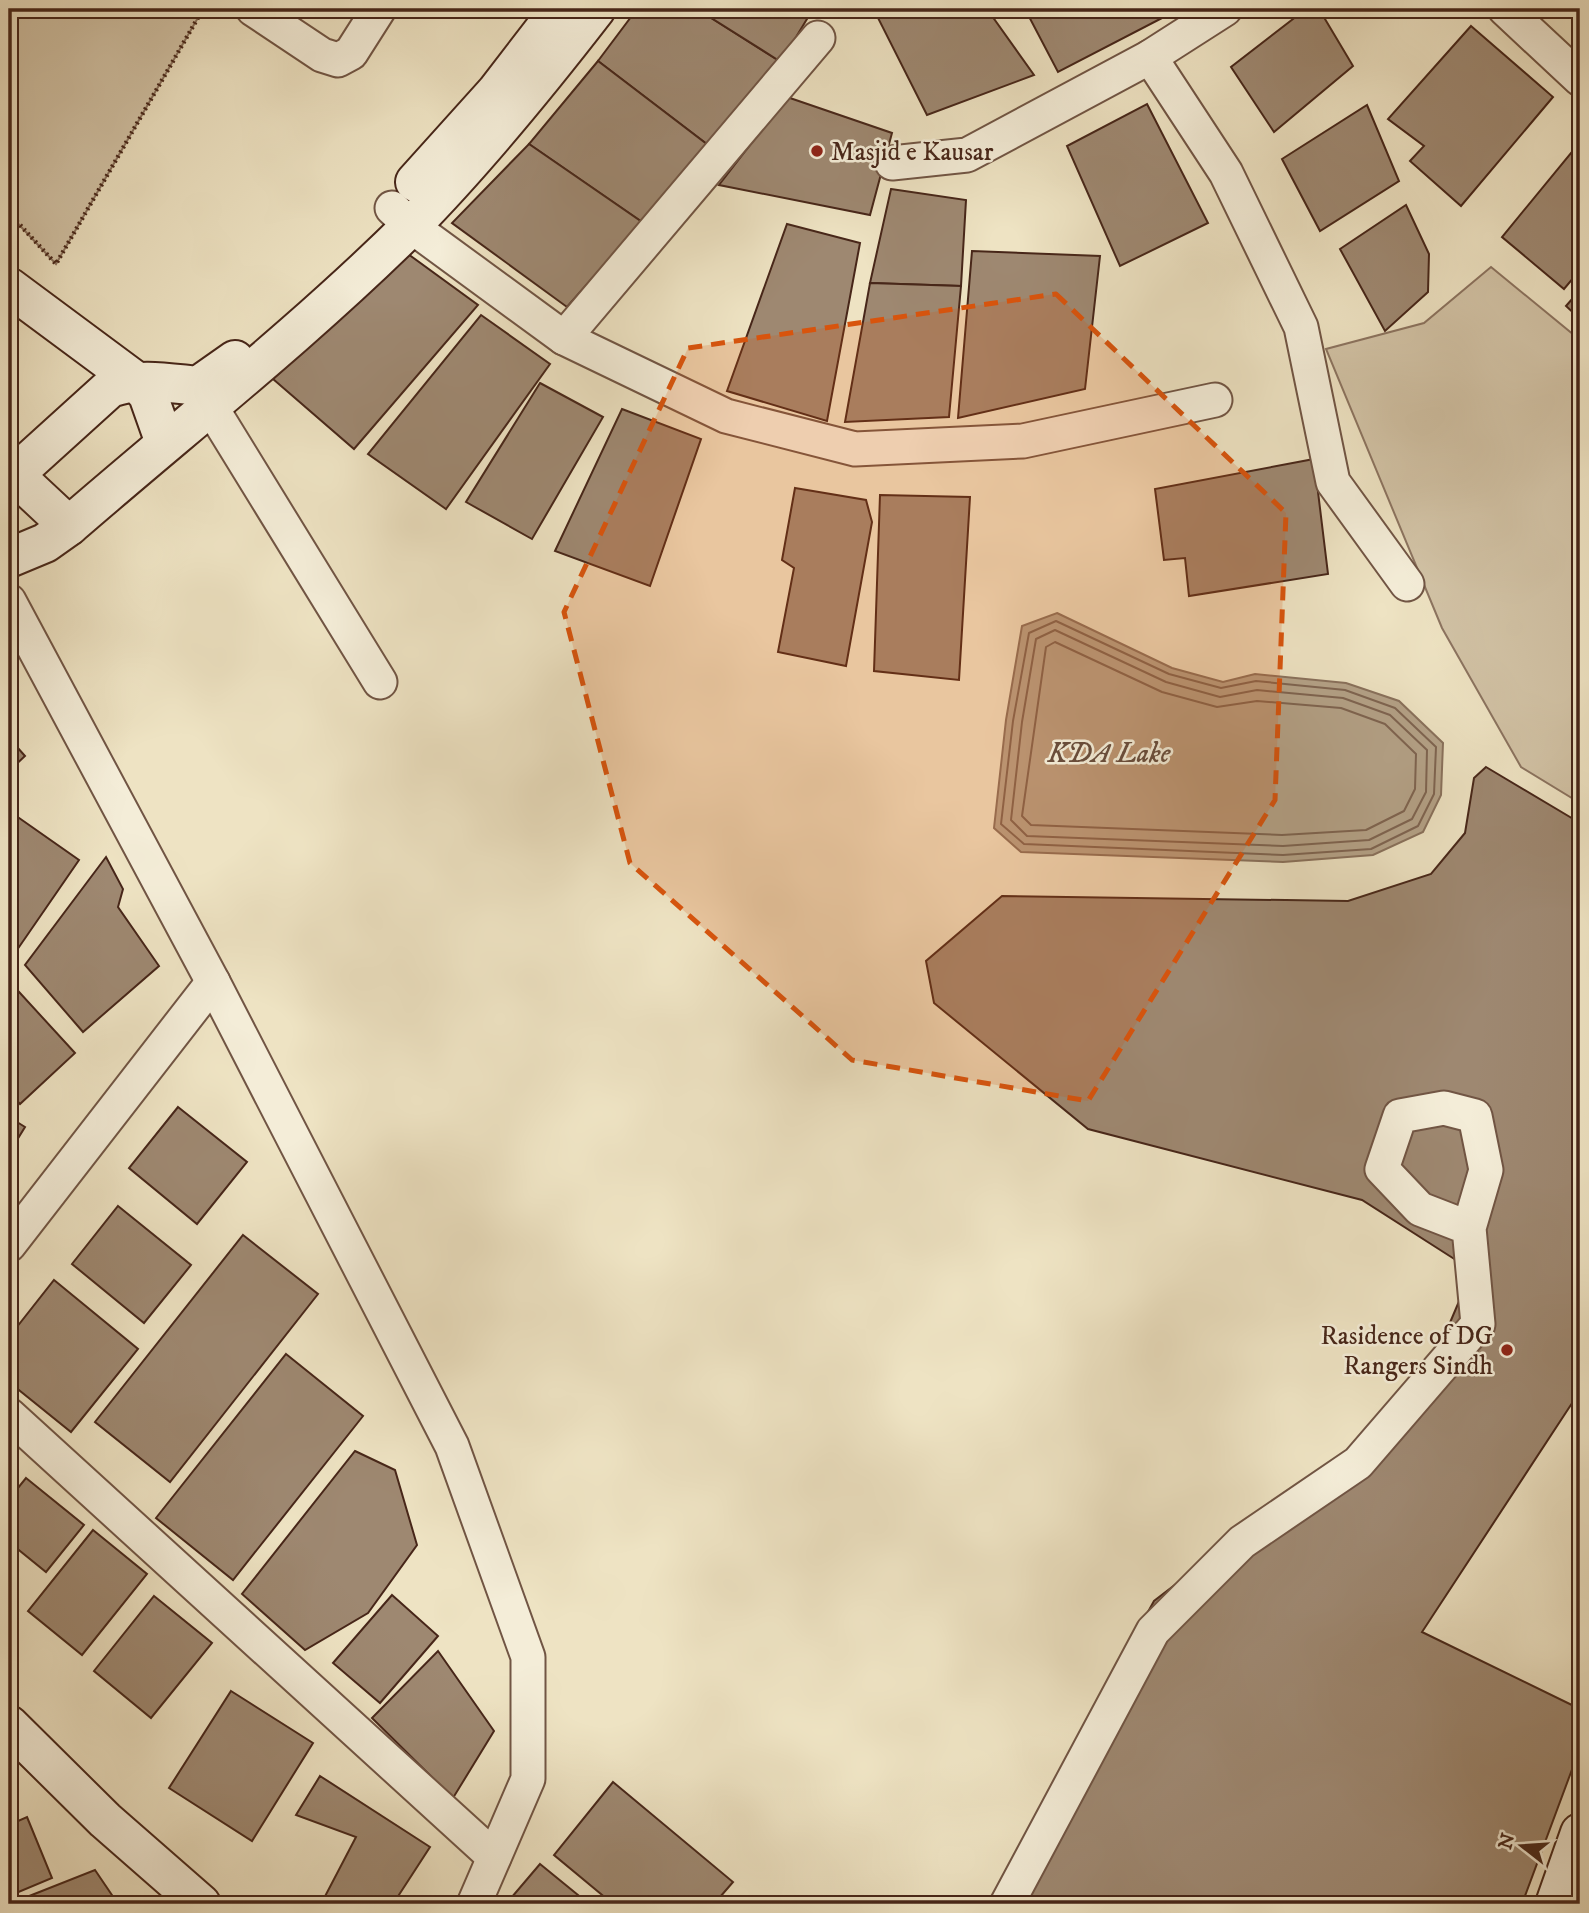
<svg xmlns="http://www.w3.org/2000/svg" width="1589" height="1913" font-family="'IM FELL DW Pica',serif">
	<rect width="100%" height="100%" fill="#eee3c3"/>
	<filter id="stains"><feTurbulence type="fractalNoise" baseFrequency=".00286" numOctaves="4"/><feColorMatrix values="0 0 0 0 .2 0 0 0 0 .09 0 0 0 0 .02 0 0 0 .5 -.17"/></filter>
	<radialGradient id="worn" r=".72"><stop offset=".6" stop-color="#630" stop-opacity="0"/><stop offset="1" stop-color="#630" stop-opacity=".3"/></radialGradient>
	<!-- green -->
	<g fill="#d2c3a6" stroke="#8c7460" stroke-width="2">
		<path d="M9,9H203L56,264L9,214Z"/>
		<path d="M1491,267L1580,340V803L1521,767L1442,628L1326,349L1424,323Z"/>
	</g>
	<!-- water -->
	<path fill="#b5a389" stroke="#89715c" stroke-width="2" d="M1057,613L1172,668L1223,682L1255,674L1346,683L1399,701L1443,743L1441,795L1423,832L1373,855L1283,862L1021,852L994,828L1006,720L1022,626Z"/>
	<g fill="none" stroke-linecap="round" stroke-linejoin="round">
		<!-- shore -->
		<g stroke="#7e6451" stroke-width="2">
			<path d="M1056,621L1169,674L1221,688L1256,681L1345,690L1395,708L1436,747L1434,794L1418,826L1371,849L1283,855L1024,844L1001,824L1013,721L1029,633Z"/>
			<path d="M1055,630L1166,682L1220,697L1257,690L1343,698L1390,715L1427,750L1426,792L1412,819L1369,840L1283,846L1027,836L1011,820L1022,722L1036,639Z"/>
			<path d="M1055,642L1162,692L1217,707L1257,701L1341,708L1385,724L1416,754L1415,789L1404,811L1366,830L1282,835L1031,825L1022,816L1046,647Z"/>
		</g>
	</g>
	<!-- building -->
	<g fill="#9e8871" stroke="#472619" stroke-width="2">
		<path d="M637,9H697L781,62L708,145L598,61Z"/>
		<path d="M697,9H813L781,62Z"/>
		<path d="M880,9H987L1034,75L927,115L875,12Z"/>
		<path d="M1025,9H1160L1164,17L1058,72Z"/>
		<path d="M1306,9H1319L1353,66L1274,132L1231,67Z"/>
		<path d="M1471,26L1553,97L1461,206L1410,161L1424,146L1388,119Z"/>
		<path d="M598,61L708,145L642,222L529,144Z"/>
		<path d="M787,97L892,133L870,215L719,185Z"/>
		<path d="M1147,104L1208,223L1120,266L1067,146Z"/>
		<path d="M1367,105L1399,181L1320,231L1282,159Z"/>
		<path d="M1580,142V270L1564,289L1502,237Z"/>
		<path d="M529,144L642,222L567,307L452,223Z"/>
		<path d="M891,189L966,200L961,286L870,283Z"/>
		<path d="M1406,205L1429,254L1428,292L1385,331L1340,249Z"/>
		<path d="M787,224L860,243L827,421L727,391Z"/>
		<path d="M972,251L1100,256L1085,389L958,418Z"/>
		<path d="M408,254L478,305L354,449L273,379Z"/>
		<path d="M870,283L961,286L949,417L845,422Z"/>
		<path d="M1580,290V319L1566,306Z"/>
		<path d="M481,315L550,364L446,509L368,454Z"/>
		<path d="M540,383L603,417L532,539L466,502Z"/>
		<path d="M622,409L701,439L650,586L555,551Z"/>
		<path d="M1314,459L1328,574L1189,596L1185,558L1164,560L1155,489Z"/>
		<path d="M795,488L866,500L872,522L846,666L778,652L794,568L782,560Z"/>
		<path d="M880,495L970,497L959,680L874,671Z"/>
		<path d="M9,738L25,756L9,771Z"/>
		<path d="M1486,767L1580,823V1391L1422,1632L1580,1709V1748L1522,1904H988L1154,1601L1358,1444L1419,1376L1449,1325L1463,1292L1459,1262L1362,1200L1088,1129L934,1003L926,961L1002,896L1348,901L1431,874L1465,833L1474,778Z"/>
		<path d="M12,813L79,860L17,950L9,945V818Z"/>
		<path d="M106,857L123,889L118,907L159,966L83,1032L25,965Z"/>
		<path d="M9,981L75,1053L20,1104L9,1092Z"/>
		<path d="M178,1107L247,1162L197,1224L129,1168Z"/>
		<path d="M9,1117L25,1127L9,1153Z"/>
		<path d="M118,1206L191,1265L144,1323L72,1264Z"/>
		<path d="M243,1235L318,1294L170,1482L95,1422Z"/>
		<path d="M54,1280L138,1349L71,1432L9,1382V1337Z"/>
		<path d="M286,1354L363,1416L233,1580L156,1518Z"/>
		<path d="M355,1451L395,1470L417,1545L368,1613L305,1650L242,1594Z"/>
		<path d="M26,1478L84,1525L46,1572L9,1542V1499Z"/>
		<path d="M93,1530L147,1574L82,1655L28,1611Z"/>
		<path d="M392,1595L438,1636L380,1703L333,1663Z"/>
		<path d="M154,1596L212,1643L151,1718L94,1671Z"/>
		<path d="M438,1651L494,1731L453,1798L372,1718Z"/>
		<path d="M231,1691L313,1743L252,1841L169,1788Z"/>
		<path d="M320,1776L430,1847L393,1904H321L356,1837L296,1815Z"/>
		<path d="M613,1782L733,1882L714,1904H613L554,1855Z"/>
		<path d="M27,1817L52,1878L9,1896V1825Z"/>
		<path d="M540,1864L589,1904H506Z"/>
		<path d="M95,1870L118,1904H9Z"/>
	</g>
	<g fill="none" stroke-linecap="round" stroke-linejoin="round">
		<!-- street casing -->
		<g stroke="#715544" stroke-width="37">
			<g id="street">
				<path d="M253,9L322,55L338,60L351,53L379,9"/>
				<path d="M1505,9L1580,79"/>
				<path d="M1150,57L1226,173L1301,327L1333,482L1407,584"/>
				<path d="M892,163L967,155L1150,57L1225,9"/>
				<path d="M392,208L411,226L564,338L726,416L855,449L1023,441L1215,400"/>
				<path d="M564,338L818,38"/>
				<path d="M198,386L380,682"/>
				<path d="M9,601L213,982L452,1446L528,1657V1779L474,1904"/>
				<path d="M9,1245L213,982"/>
				<path d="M9,1415L494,1857"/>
				<path d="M1007,1904L1153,1631L1242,1542L1358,1463L1478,1324L1469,1228L1486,1170L1475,1116L1444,1108L1400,1116L1382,1169L1420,1209L1469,1228"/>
			</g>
		</g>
		<!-- secondary casing -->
		<g stroke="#472619" stroke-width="42">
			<g id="secondary">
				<path d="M415,182L496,92L560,9"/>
				<path d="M9,287L137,382L148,395L165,443"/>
				<path d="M9,470L69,526"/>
				<path d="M9,487L25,465L110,388C140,377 168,383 198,386L235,360"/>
				<path d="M9,558L45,543L69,526C183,427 303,333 411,226C478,158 538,84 596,9"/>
				<path d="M9,1725L105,1820L201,1904"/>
				<path d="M1555,1904L1580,1833"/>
			</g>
		</g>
		<!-- path -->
		<path stroke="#472619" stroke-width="4.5" stroke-dasharray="2 3.5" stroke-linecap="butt" d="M9,213L56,264L203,9"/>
		<!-- street -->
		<use href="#street" stroke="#f4edd8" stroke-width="33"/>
		<!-- secondary -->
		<use href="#secondary" stroke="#f4edd8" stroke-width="38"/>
	</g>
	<!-- marked area -->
	<path fill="#d8540d" fill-opacity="0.2" stroke="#d8540d" stroke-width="5" stroke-dasharray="14 9" stroke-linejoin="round" d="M1056,294L1286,513L1275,800L1088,1101L852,1060L630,863L564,612L688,348Z"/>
	<!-- markers -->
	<g fill="#8f2418" stroke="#f4edd8" stroke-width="2.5">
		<circle cx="817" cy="151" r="7"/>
		<circle cx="1507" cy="1350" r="7"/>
	</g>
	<g text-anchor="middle" stroke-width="5" stroke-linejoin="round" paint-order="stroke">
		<!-- poi labels -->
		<g font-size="26" fill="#472619" stroke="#f4edd8" text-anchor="start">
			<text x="831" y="160">Masjid e Kausar</text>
			<text x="1493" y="1344" text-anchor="end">Rasidence of DG<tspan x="1493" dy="30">Rangers Sindh</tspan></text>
		</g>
		<!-- water labels -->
		<g font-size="28" font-style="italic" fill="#684c3b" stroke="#f4edd8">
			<text x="1109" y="762">KDA Lake</text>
		</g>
	</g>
	<!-- margin -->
	<rect width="1589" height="1913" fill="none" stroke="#eee3c3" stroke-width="35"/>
	<rect x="10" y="10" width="1568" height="1892" fill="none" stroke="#472619" stroke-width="3.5"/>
	<rect x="18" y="18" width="1554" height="1878" fill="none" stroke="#472619" stroke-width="2"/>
	<!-- north arrow -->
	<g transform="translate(1522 1846) rotate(287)" stroke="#f4edd8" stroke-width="5" paint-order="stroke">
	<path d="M0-5L12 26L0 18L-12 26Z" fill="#472619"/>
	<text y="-10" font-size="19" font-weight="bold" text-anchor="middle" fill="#472619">N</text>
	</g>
	<rect width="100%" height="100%" filter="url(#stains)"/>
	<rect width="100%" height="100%" fill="url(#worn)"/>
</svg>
